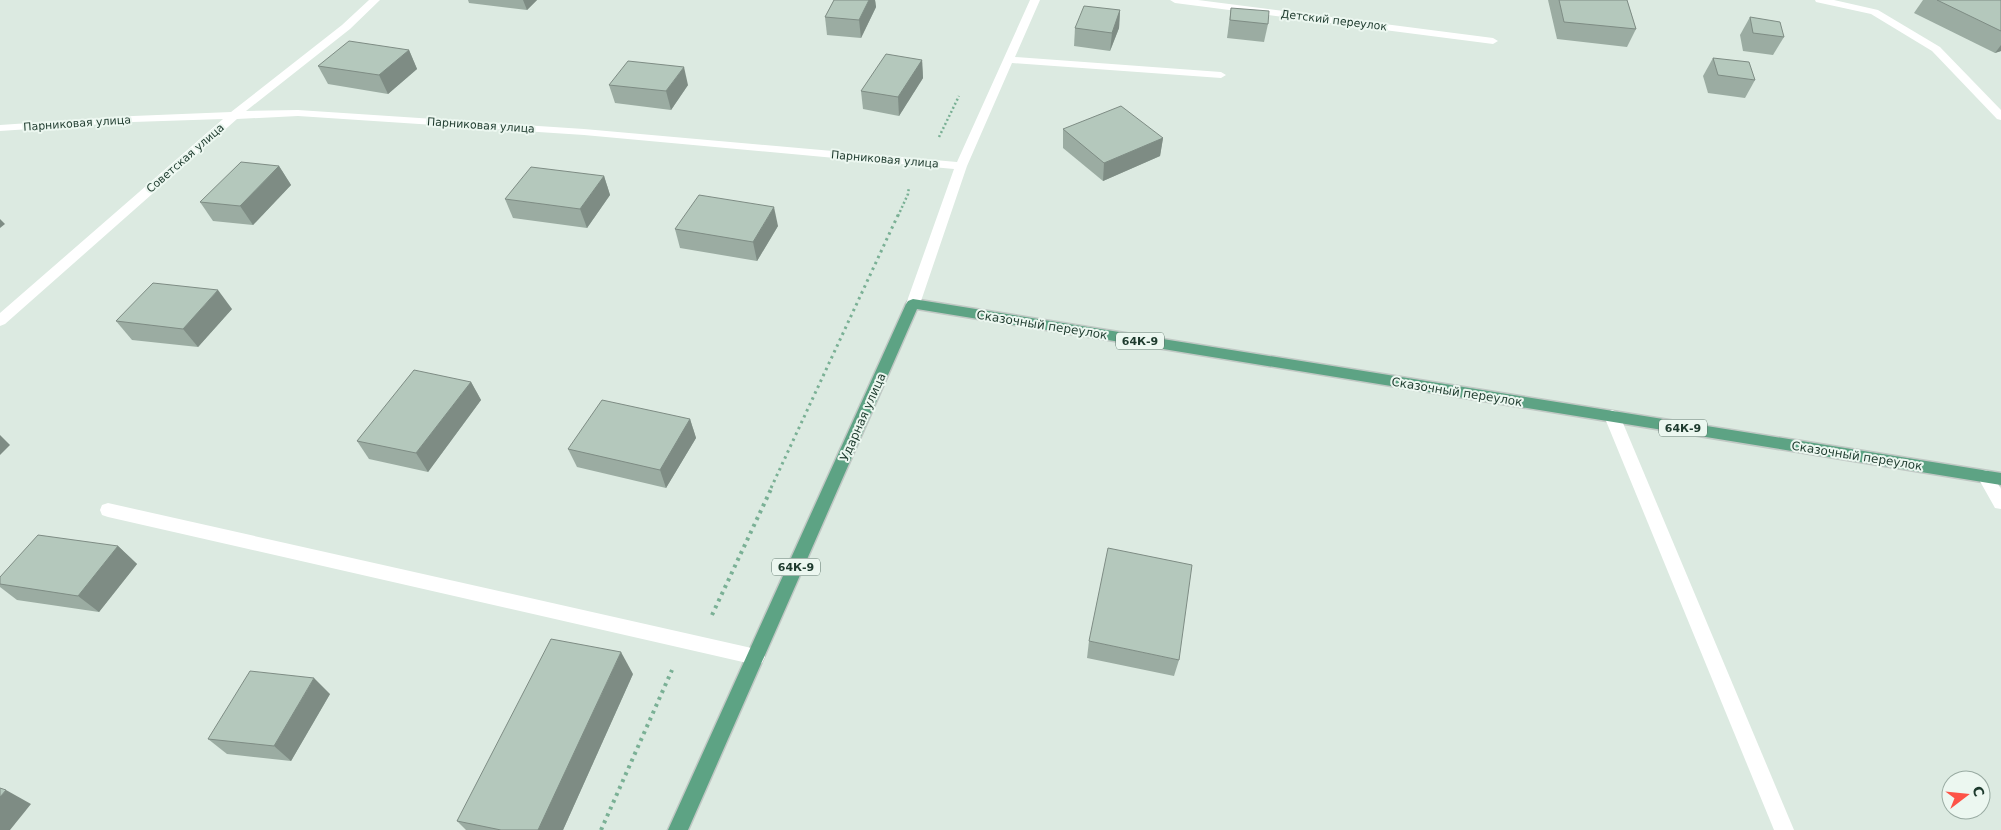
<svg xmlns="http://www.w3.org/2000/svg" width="2001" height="830" font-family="'DejaVu Sans',sans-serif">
	<rect width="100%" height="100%" fill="#dceae1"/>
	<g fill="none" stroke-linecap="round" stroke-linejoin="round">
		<!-- major casing -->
		<g stroke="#c0c8c4" stroke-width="3">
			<path id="major" d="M913,299L2001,473V485L917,309L688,830H668L906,304L908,301Z"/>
		</g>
		<!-- path-far2 -->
		<g stroke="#7ab095" stroke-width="2.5" stroke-dasharray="2 2.5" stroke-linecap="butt">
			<path d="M939,137L959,96"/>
			<path d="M898,216L908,194L909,187"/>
		</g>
		<!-- path-far1 -->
		<path stroke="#7ab095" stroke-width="3" stroke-dasharray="2.5 4" stroke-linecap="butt" d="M771,488L898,215"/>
		<!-- path -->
		<g stroke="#7ab095" stroke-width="4" stroke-dasharray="3 4.5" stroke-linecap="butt">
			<path d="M712,615L772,487"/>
			<path d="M601,830L672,670"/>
		</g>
		<!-- minor -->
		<g fill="#fff" fill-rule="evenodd">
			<path d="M369,0H380L350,29L246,111L298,110L584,129L957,162L1030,0H1040L1015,57L1221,72L1226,75L1221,78L1012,63L967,166L920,304L918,307H908L906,304L954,169L584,135L298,116L237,119L5,324L0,326V313L223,119L133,122L0,131V125L133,116L231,112L342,25Z"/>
			<path d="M1170,0H1198L1493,38L1498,41L1493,44L1175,3Z"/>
			<path d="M1815,0H1834L1878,10L1940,47L2001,110V120L1997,119L1932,51L1871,14L1816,2Z"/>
			<path d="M1612,410L1617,412L1620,416L1794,830H1774L1604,416L1607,412Z"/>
			<path d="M1985,470L1991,472L2001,489V509L1995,508L1977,476L1979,472Z"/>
			<path d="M108,503L756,649L762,651L765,657L762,663L756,665L108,517L102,515L100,510L102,505Z"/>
		</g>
		<!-- major -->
		<use href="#major" fill="#5da384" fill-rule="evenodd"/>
	</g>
	<!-- wall -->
	<g fill="#9baca2">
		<path d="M468,0H537L527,10L469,3Z"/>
		<path d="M834,0H875L876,7L861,38L827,35L825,17Z"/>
		<path d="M1548,0H1627L1636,29L1627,47L1557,39Z"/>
		<path d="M1923,0H2001V51L1995,53L1914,13Z"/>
		<path d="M1231,8L1268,24L1264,42L1227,38Z"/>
		<path d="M1120,10L1119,28L1110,51L1074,46L1075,28Z"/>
		<path d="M1750,17L1784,37L1773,55L1743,51L1740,35Z"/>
		<path d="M409,50L417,69L388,94L328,84L318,66Z"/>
		<path d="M1713,58L1755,80L1745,98L1708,93L1703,76Z"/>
		<path d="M922,60L923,78L899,116L863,109L861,91Z"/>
		<path d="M609,85H688L671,110L615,103Z"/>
		<path d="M1063,129L1163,138L1160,156L1103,181L1063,148Z"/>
		<path d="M279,166L291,185L253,225L213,221L200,202Z"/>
		<path d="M604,176L610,195L587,228L513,218L505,199Z"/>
		<path d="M778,226L757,261L680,248L675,229Z"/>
		<path d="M232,309L198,347L132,340L116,321Z"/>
		<path d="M471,382L481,400L428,472L369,459L357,441Z"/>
		<path d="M690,419L696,438L666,488L577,467L568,449Z"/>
		<path d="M118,546L137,564L99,612L17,600L0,587V577Z"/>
		<path d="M1089,641L1179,660L1174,676L1087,658Z"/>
		<path d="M633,674L563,830H466L457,821Z"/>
		<path d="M330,694L291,761L227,754L208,739Z"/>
	</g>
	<!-- shaded-wall -->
	<g fill="#7e8c84">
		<path d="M523,0H537L527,10Z"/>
		<path d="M869,0H875L876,7L861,38L859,20Z"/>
		<path d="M1120,10L1119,28L1110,51L1112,33Z"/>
		<path d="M2001,45V51L1995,53Z"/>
		<path d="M409,50L417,69L388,94L379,75Z"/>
		<path d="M922,60L923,78L899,116L898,97Z"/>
		<path d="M684,67L688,85L671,110L666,91Z"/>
		<path d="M1163,138L1160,156L1103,181L1104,163Z"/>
		<path d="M279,166L291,185L253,225L240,206Z"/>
		<path d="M604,176L610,195L587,228L580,209Z"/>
		<path d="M774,207L778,226L757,261L753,242Z"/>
		<path d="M0,219L5,224L0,228Z"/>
		<path d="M218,290L232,309L198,347L183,329Z"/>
		<path d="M471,382L481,400L428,472L416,453Z"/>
		<path d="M690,419L696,438L666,488L660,470Z"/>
		<path d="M0,435L10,445L0,455Z"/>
		<path d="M118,546L137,564L99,612L78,596Z"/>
		<path d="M621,652L633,674L563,830H538Z"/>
		<path d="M314,678L330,694L291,761L274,746Z"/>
		<path d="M6,790L31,804L10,830H0V797Z"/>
	</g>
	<!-- building -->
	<g fill="#b4c8bc" stroke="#7e8c84">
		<path d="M834,0H869L859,20L825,17Z"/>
		<path d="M1559,0H1627L1636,29L1564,22Z"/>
		<path d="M1937,0H2001V31Z"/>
		<path d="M1084,6L1120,10L1112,33L1075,28Z"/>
		<path d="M1231,8L1269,11L1268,24L1230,20Z"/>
		<path d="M1750,17L1780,22L1784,37L1753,33Z"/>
		<path d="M349,41L409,50L379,75L318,66Z"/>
		<path d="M886,54L922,60L898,97L861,91Z"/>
		<path d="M1713,58L1749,62L1755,80L1718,75Z"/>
		<path d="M628,61L684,67L666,91L609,85Z"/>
		<path d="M1121,106L1163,138L1104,163L1063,129Z"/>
		<path d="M241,162L279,166L240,206L200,202Z"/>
		<path d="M531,167L604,176L580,209L505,199Z"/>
		<path d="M699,195L774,207L753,242L675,229Z"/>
		<path d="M153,283L218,290L183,329L116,321Z"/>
		<path d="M414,370L471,382L416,453L357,441Z"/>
		<path d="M602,400L690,419L660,470L568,449Z"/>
		<path d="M38,535L118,546L78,596L0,584V577Z"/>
		<path d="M1108,548L1192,565L1179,660L1089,641Z"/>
		<path d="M551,639L621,652L538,830H501L457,821Z"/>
		<path d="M250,671L314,678L274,746L208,739Z"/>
		<path d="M0,788L6,790L0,797Z"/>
	</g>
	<g text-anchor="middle" stroke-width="4" stroke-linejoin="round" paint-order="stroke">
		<!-- far-street labels -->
		<g font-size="11" fill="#1d3a2d" stroke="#ecf7f0">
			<text transform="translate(1334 20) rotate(7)" y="4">Детский переулок</text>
			<text transform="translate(77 123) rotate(-4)" y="4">Парниковая улица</text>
			<text transform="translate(481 125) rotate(4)" y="4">Парниковая улица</text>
			<text transform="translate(185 158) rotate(-41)" y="4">Советская улица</text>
			<text transform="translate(885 159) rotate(5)" y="4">Парниковая улица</text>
		</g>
		<!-- shield labels -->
		<g fill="#ecf7f0" stroke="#5b7368" stroke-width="1">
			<rect x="1116" y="332.5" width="48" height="17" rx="4"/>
			<rect x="1659" y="419.5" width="48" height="17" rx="4"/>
			<rect x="772" y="558.5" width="48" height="17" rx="4"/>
		</g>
		<g font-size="11" font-weight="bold" fill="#1d3a2d">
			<text x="1140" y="345">64К-9</text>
			<text x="1683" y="432">64К-9</text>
			<text x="796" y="571">64К-9</text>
		</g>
		<!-- street labels -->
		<g font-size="12" fill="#1d3a2d" stroke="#ecf7f0">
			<text transform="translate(1042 325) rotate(9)" y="4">Сказочный переулок</text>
			<text transform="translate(1457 392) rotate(9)" y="4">Сказочный переулок</text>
			<text transform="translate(863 417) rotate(-66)" y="4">Ударная улица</text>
			<text transform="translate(1857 456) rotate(9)" y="4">Сказочный переулок</text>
		</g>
	</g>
	<!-- north arrow -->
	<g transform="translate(1966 795) rotate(74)"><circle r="24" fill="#ecf7f0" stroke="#99aba2"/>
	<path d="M0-4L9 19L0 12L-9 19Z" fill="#fd5347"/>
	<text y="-8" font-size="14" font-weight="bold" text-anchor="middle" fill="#1d3a2d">С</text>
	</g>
</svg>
